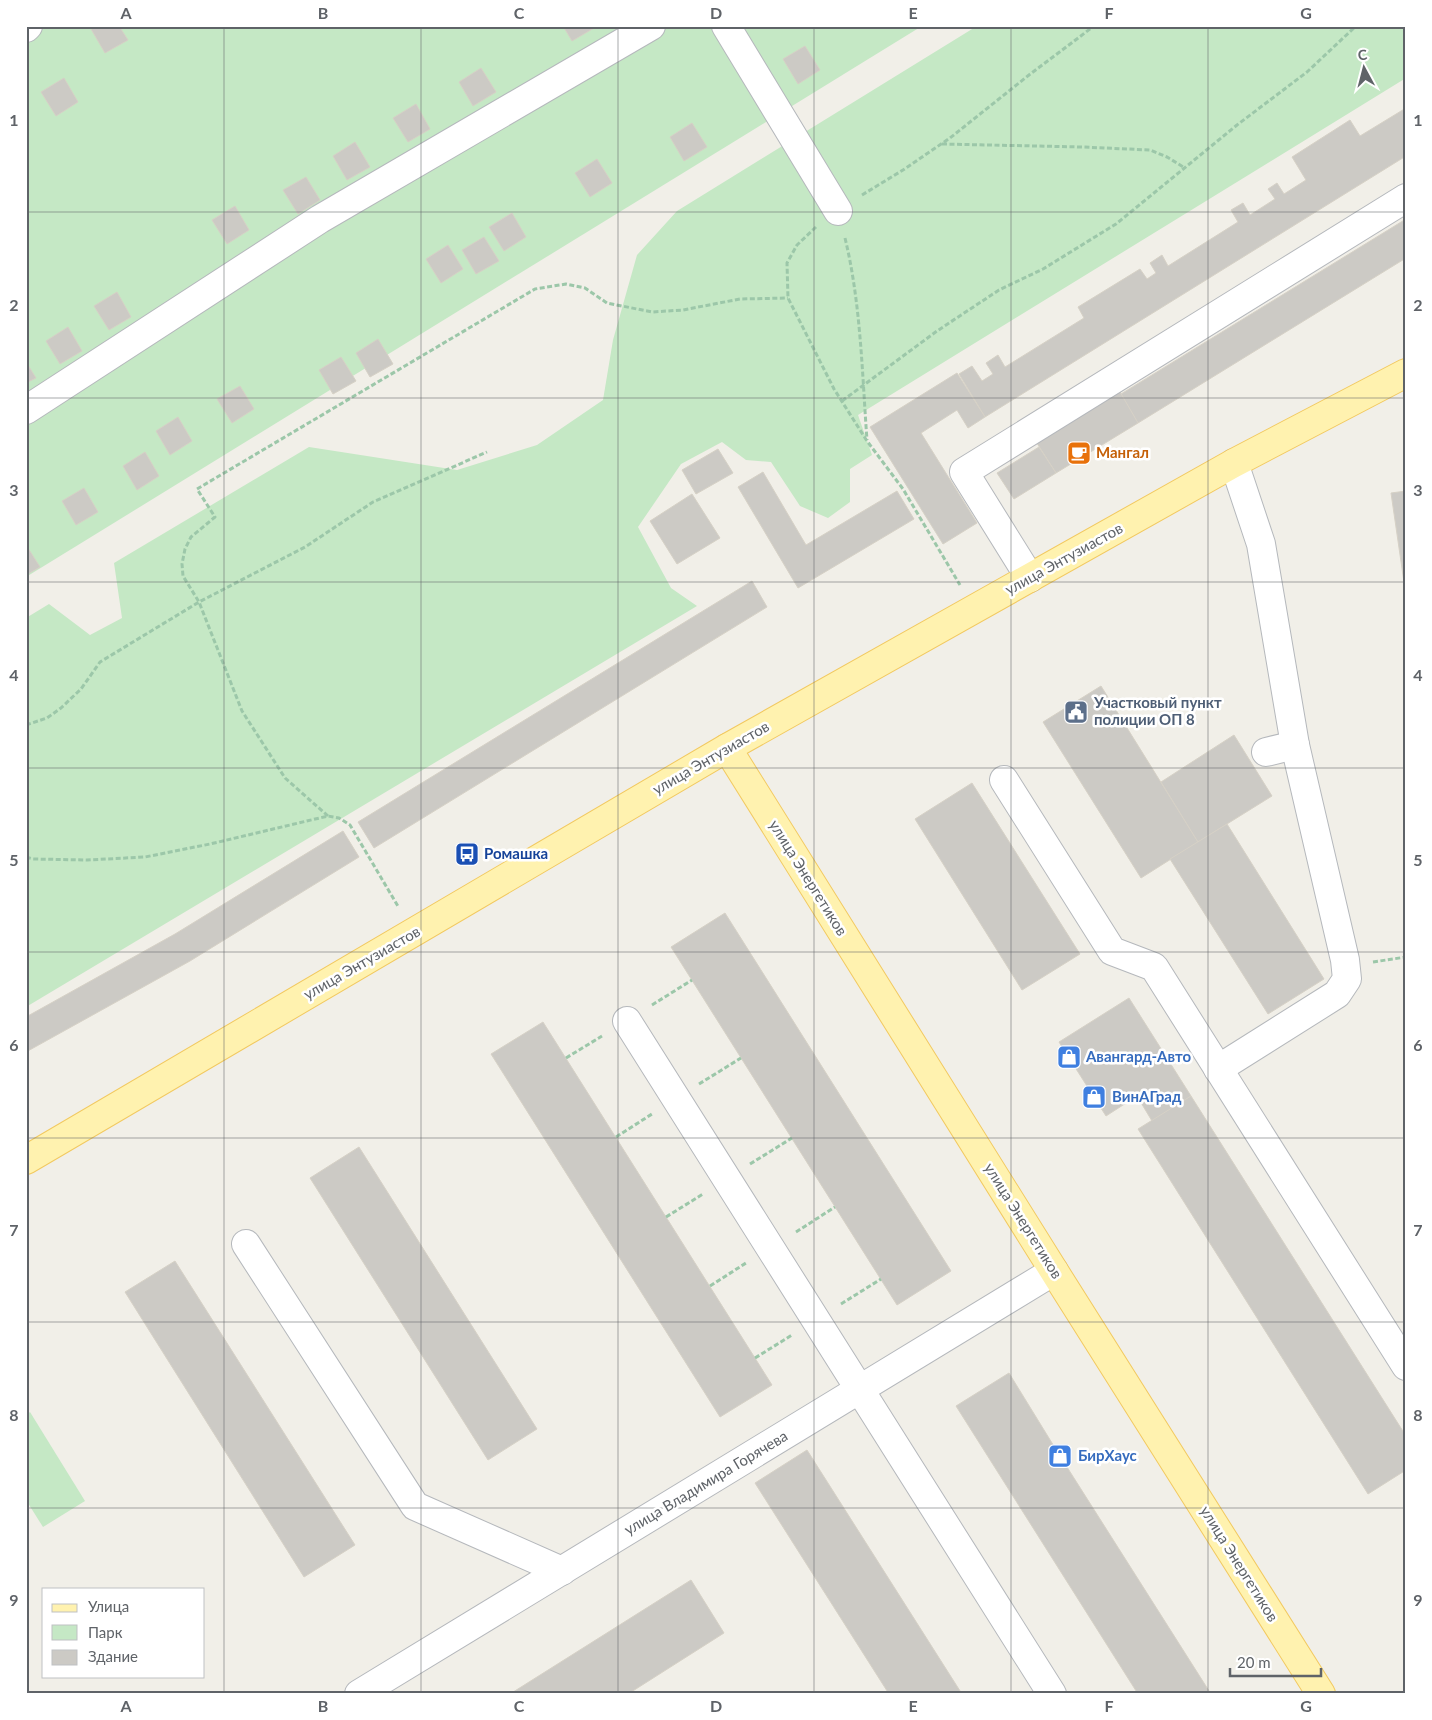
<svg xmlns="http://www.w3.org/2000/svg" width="1432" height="1720" font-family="Lato,sans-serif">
	<rect width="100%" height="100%" fill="#f1efe8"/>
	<!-- green -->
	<g fill="#c5e8c5">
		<path d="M26,26H922L26,577Z"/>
		<path d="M977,26H1406V78L858,415L872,455L850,469V502L828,518L800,506L771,462L746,460L722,442L681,464L638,527L671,588L697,606L26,1007V618L49,604L90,635L122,618L114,563L309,447L457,470L537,445L603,400L613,340L637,255L677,211Z"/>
		<path d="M30,1412L85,1501L43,1527L26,1500V1415Z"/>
	</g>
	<!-- building -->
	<g fill="#cccac5" stroke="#d6d1c6">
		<path d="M96,26H119L128,40L105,53L91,29Z"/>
		<path d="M563,26H593L594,28L572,41Z"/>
		<path d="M805,46L820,70L798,84L783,59Z"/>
		<path d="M481,68L496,92L473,106L459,82Z"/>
		<path d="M64,78L78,102L56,116L41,92Z"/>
		<path d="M416,104L430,129L408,142L393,118Z"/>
		<path d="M1406,108V156L985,417L959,374L972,366L982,381L993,374L986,363L998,355L1005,367L1084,318L1078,307L1140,269L1147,279L1156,273L1150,263L1162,255L1168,266L1238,222L1231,210L1243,203L1250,215L1275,199L1268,189L1277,183L1284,194L1306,180L1292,157L1350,120L1360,136Z"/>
		<path d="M692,123L707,147L684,161L670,137Z"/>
		<path d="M355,142L370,167L347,180L333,156Z"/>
		<path d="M597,159L612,183L590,197L575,173Z"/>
		<path d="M306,177L320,200L298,214L283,190Z"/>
		<path d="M235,206L249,230L227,244L212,220Z"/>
		<path d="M512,213L526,237L504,251L489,227Z"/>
		<path d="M1406,219V258L1138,423L1121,394Z"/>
		<path d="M484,237L499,261L476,274L462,250Z"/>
		<path d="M448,245L463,269L441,283L426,259Z"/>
		<path d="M117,292L131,317L109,330L94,306Z"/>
		<path d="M68,327L82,351L60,364L46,341Z"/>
		<path d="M378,339L393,364L370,377L356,353Z"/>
		<path d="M341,357L356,381L333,394L319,370Z"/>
		<path d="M26,362L36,378L26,383Z"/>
		<path d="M957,373L985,417L968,428L957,410L921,433L977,523L943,544L870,427Z"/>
		<path d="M1116,385L1138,423L1056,473L1033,437Z"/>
		<path d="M240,386L254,409L232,423L217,399Z"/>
		<path d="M178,417L192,441L170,455L156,431Z"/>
		<path d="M1039,447L1056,473L1014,499L997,473Z"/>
		<path d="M718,449L733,473L696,494L682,470Z"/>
		<path d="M145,452L159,476L137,490L123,466Z"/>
		<path d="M763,472L806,545L897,491L914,519L798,588L738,487Z"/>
		<path d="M84,488L98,512L76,525L62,501Z"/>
		<path d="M1406,491V596L1391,493Z"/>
		<path d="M692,494L720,538L677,564L650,521Z"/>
		<path d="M26,545L40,567L26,575Z"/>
		<path d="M752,581L767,607L374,848L358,822Z"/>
		<path d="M1101,686L1198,842L1141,878L1043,722Z"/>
		<path d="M1234,735L1272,796L1198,842L1161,782Z"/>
		<path d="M972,783L1080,954L1022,990L915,819Z"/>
		<path d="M1227,824L1324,979L1268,1014L1170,859Z"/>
		<path d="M343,831L359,857L190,961L26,1052V1017L175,934Z"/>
		<path d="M725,913L951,1271L897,1305L671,947Z"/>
		<path d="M1129,998L1191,1096L1152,1121L1137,1096L1106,1116L1059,1042Z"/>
		<path d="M543,1022L772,1385L720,1417L491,1054Z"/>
		<path d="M1191,1096L1406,1436V1470L1368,1494L1138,1129Z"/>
		<path d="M359,1147L537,1429L488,1460L310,1178Z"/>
		<path d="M175,1261L355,1545L304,1577L125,1292Z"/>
		<path d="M1009,1373L1060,1456L1211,1694H1138L956,1406Z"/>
		<path d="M807,1450L962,1694H889L755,1483Z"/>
		<path d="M691,1580L724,1633L628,1694H510Z"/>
	</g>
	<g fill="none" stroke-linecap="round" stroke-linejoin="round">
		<!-- minor casing -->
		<g stroke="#b5b8bc" stroke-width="30">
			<g id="minor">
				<path d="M726,26L838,211"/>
				<path d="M26,28L28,26"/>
				<path d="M26,410L320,219L651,26"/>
				<path d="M1030,578L964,472L1406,198"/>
				<path d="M1266,752L1295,745"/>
				<path d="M1004,780L1112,951L1154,967L1406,1366"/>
				<path d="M627,1021L1052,1694"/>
				<path d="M1218,1069L1337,994L1347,979L1345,960L1295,745L1261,544L1234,463"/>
				<path d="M246,1244L415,1506L562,1571"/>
				<path d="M359,1694L1054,1271"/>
			</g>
		</g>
		<!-- major casing -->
		<g stroke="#f2c960" stroke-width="30">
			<g id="major">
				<path d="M727,748L1054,1271L1321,1694"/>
				<path d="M26,1160L727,748L1234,463L1406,373"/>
			</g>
		</g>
		<!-- path -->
		<g stroke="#9cc7a9" stroke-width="3" stroke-dasharray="5 2.5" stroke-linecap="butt">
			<path d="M942,144L1082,147L1150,150L1167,157L1185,168"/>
			<path d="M862,195L903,170L950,138L1029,75L1094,26"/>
			<path d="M816,227L797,245L787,263L788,298L834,389L867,441L903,489L960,585"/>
			<path d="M845,238C861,304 862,373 867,440"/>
			<path d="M842,401L937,331L999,290L1043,269L1116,224L1237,125L1307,72L1356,26"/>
			<path d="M26,725L47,718L61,708L81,689L100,662L199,602L305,547L373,502L487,452"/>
			<path d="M328,816L285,778L242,711L199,602L183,576L182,564L185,549L191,537L215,517L197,489L535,289L566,284L585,288L607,303L652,312L683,310L740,299L788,298"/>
			<path d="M26,857L33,859L87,860L145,857L210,844L328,816L339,818L350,825L399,908"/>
			<path d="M1373,962L1406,957"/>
			<path d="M652,1005L692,980"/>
			<path d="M566,1058L602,1036"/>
			<path d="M699,1084L741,1058"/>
			<path d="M616,1137L652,1114"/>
			<path d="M750,1164L792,1138"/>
			<path d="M666,1217L703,1194"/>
			<path d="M796,1232L835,1207"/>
			<path d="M710,1286L746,1263"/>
			<path d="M841,1304L881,1279"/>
			<path d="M755,1358L792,1335"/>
		</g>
		<!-- minor -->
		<use href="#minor" stroke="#fff" stroke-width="28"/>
		<!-- major -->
		<use href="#major" stroke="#fff2af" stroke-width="28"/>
	</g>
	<!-- grid -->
	<path fill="none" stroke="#5f6368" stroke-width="1" stroke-opacity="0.55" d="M224,26V1694M421,26V1694M618,26V1694M814,26V1694M1011,26V1694M1208,26V1694M26,212H1406M26,398H1406M26,582H1406M26,768H1406M26,952H1406M26,1138H1406M26,1322H1406M26,1508H1406"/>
	<!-- icons -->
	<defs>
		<g id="cafe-square" transform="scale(1.25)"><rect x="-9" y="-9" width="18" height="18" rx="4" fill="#e8710a" stroke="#fff"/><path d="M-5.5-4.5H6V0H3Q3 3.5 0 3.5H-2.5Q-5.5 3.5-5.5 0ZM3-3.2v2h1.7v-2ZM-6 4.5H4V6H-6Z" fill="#fff"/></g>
		<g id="civic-square" transform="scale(1.25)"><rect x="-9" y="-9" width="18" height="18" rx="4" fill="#5c6f8a" stroke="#fff"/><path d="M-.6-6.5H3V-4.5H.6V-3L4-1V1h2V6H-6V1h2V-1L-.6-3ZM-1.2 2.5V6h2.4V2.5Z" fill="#fff"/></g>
		<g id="bus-square" transform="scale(1.25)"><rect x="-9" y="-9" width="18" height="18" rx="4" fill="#1a4fb4" stroke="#fff"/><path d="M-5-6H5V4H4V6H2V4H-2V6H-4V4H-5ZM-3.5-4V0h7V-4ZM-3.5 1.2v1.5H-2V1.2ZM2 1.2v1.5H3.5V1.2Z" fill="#fff"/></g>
		<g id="shop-square" transform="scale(1.25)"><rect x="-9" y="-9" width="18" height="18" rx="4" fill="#3f7fe0" stroke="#fff"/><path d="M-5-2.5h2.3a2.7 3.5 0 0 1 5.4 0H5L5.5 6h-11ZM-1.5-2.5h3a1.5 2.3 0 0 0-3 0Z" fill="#fff"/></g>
	</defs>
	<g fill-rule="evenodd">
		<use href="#cafe-square" x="1079" y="453"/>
		<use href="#civic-square" x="1076" y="712"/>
		<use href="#bus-square" x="467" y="854"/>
		<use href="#shop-square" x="1069" y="1057"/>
		<use href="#shop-square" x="1094" y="1097"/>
		<use href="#shop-square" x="1060" y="1456"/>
	</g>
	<g text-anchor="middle" stroke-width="5" stroke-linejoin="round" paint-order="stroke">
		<!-- food labels -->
		<g font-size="15" font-weight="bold" fill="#c56008" stroke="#fff" text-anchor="start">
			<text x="1096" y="458">Мангал</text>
		</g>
		<!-- street labels -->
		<g font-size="15" fill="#5f6368" stroke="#fff">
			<text transform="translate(1064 559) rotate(-29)" y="5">улица Энтузиастов</text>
			<text transform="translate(711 758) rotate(-30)" y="5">улица Энтузиастов</text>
			<text transform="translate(808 878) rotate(58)" y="5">улица Энергетиков</text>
			<text transform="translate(362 963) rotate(-30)" y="5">улица Энтузиастов</text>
			<text transform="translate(1023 1221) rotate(58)" y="5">улица Энергетиков</text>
			<text transform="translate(706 1483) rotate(-31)" y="5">улица Владимира Горячева</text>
			<text transform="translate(1239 1564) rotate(58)" y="5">улица Энергетиков</text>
		</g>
		<!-- service labels -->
		<g font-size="15" font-weight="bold" fill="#4e5e75" stroke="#fff" text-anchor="start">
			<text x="1094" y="708">Участковый пункт<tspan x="1094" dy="17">полиции ОП 8</tspan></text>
		</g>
		<!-- transit labels -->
		<g font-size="15" font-weight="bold" fill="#164399" stroke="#fff" text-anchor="start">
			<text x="484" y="859">Ромашка</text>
		</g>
		<!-- shop labels -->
		<g font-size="15" font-weight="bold" fill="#366cbe" stroke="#fff" text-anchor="start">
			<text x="1086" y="1062">Авангард-Авто</text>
			<text x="1112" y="1102">ВинАГрад</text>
			<text x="1078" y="1461">БирХаус</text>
		</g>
	</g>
	<!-- border -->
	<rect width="1432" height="1720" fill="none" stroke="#ffffff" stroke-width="55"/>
	<!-- legend -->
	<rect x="42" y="1588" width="162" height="90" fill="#ffffff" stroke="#bfc1c3"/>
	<rect x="52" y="1604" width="25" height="8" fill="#fff2af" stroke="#bfc1c3"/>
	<text x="88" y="1612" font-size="15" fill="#5f6368">Улица</text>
	<rect x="52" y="1625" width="25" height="15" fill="#c5e8c5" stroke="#bfc1c3"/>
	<text x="88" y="1638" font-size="15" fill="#5f6368">Парк</text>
	<rect x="52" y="1650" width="25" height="15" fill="#cccac5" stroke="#bfc1c3"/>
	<text x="88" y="1662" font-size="15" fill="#5f6368">Здание</text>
	<!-- north arrow -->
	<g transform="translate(1364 68) rotate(353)" stroke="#ffffff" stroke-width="4" paint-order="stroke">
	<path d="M0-4L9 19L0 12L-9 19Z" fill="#5f6368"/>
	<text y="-8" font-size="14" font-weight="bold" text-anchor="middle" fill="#5f6368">С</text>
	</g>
	<!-- scale -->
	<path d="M1230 1668v8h91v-8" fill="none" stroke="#5f6368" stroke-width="2.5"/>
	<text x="1237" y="1668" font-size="15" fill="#5f6368" stroke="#ffffff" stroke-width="4" paint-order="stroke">20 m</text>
	<rect x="28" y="28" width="1376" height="1664" fill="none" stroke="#5f6368" stroke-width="2"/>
	<g font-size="16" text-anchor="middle" font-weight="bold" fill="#5f6368">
		<text x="126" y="19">A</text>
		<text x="323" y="19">B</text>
		<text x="519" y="19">C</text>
		<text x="716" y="19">D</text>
		<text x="913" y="19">E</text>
		<text x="1109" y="19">F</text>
		<text x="1306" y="19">G</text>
		<text x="14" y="126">1</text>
		<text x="1418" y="126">1</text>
		<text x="14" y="311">2</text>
		<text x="1418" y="311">2</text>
		<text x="14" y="496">3</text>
		<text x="1418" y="496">3</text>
		<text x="14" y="681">4</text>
		<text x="1418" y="681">4</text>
		<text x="14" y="866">5</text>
		<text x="1418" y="866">5</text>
		<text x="14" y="1051">6</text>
		<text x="1418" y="1051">6</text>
		<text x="14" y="1236">7</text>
		<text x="1418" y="1236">7</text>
		<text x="14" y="1421">8</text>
		<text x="1418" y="1421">8</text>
		<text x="14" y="1606">9</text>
		<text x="1418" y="1606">9</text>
		<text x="126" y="1712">A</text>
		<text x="323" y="1712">B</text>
		<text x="519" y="1712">C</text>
		<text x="716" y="1712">D</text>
		<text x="913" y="1712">E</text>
		<text x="1109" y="1712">F</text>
		<text x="1306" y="1712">G</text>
	</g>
</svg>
